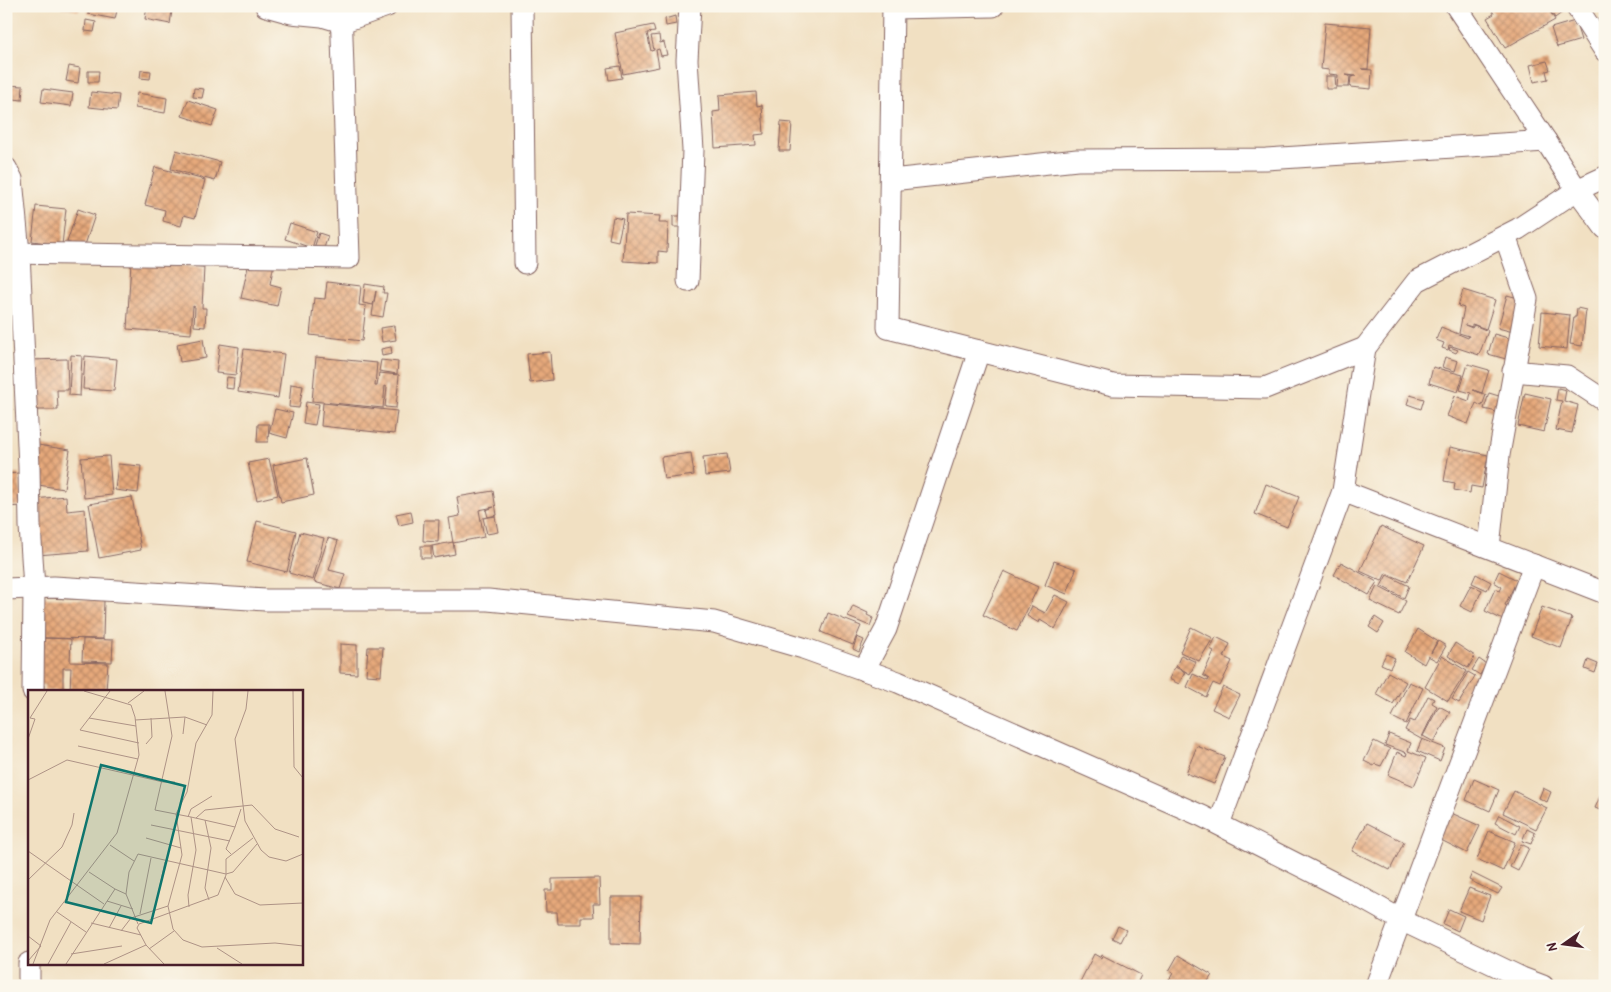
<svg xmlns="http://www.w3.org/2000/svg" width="1611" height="992" font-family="'Patrick Hand',sans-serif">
	<defs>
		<pattern id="building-cross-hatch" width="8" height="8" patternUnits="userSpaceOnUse" patternTransform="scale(1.25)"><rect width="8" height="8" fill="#e6a97b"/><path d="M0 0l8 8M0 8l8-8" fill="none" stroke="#bc8965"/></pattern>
	</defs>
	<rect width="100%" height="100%" fill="#fbf7ec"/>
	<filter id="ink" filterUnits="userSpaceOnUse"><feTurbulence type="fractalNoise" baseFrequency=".02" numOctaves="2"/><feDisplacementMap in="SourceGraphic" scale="10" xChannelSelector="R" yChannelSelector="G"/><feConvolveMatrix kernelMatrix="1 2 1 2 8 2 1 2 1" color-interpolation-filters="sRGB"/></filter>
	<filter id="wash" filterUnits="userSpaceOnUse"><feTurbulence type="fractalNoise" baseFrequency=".0096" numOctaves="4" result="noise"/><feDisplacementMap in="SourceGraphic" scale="20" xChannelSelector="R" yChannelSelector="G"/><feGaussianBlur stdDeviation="1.12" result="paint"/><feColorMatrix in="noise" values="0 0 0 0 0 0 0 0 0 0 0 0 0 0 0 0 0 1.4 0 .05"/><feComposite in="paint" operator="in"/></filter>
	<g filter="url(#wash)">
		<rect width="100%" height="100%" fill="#f1e0c2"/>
		<g id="blocks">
			<!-- building -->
			<g fill="url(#building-cross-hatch)">
				<path d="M55,6H80L79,11Z"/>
				<path d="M89,6H118L115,19L88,14Z"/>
				<path d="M147,6L172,10L170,24L145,19Z"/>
				<path d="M1490,6H1547L1555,20L1505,48L1487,18L1494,14Z"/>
				<path d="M1557,6H1561L1564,11L1555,18L1550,11Z"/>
				<path d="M1597,6H1605V19Z"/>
				<path d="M675,16L676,24L666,26L665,19Z"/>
				<path d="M86,20L96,22L94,32L85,31Z"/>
				<path d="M1575,21L1581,40L1557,47L1551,28Z"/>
				<path d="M1325,23L1371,27L1368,69H1362L1372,70L1371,89L1350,87L1351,77L1356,76L1346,75L1350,76L1349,87H1337L1338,75L1329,74V70L1321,69Z"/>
				<path d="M653,25L655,32L647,33L651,51L654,50L651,36L659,35L660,43L664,42L667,55L661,56L659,49L656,50L659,67L623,74L615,33Z"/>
				<path d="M1547,61L1550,70L1546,71L1548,79L1534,82L1530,65Z"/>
				<path d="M69,66L80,68L78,83L66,81Z"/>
				<path d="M620,66L622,78L609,80L607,68Z"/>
				<path d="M141,70L151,71L150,79L140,78Z"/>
				<path d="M88,71H99L98,82H88Z"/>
				<path d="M1326,76H1335L1336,89H1326Z"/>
				<path d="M6,85L23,86L22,100L6,98Z"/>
				<path d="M194,88L204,89L202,98L193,97Z"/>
				<path d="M43,89L73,93L71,106L41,102Z"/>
				<path d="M91,92L119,95L117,110L89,107Z"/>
				<path d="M756,92L757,106L762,105L764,134L755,135L756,145L715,148L713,112L720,111L719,95Z"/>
				<path d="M137,93L167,98L165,113L135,108Z"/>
				<path d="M188,100L218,110L212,126L182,116Z"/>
				<path d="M781,122L792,123L790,151H779Z"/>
				<path d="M176,150L220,162L215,181L171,169Z"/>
				<path d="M155,167L205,180L195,218L184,215L181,226L163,221L165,210L145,205Z"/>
				<path d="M36,206L66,209L62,245L32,241Z"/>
				<path d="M78,209L95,215L84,248L67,242Z"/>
				<path d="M626,214L660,216L659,223H668L667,252L658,251V263L623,261Z"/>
				<path d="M673,216H685L684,227H673Z"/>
				<path d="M613,217L623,219L618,241L609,239Z"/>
				<path d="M290,223L317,232L312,248L285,239Z"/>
				<path d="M319,233L328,236L323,251L314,248Z"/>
				<path d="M250,258L274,264L270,284L281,287L277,306L241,298Z"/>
				<path d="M131,262L204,267L202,308H206L205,327L194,326L195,307L193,306L191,334L127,329Z"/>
				<path d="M327,282L361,286L359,305L366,306L362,341L310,335L314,298L325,299Z"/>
				<path d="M365,284L384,287L383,293H387L383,317L372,315L376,291L373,305L363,303Z"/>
				<path d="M1463,290L1495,300L1486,329L1472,324V327L1465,325L1472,328L1474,325L1488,331L1479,355L1449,345L1448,350L1442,348L1444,343L1436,340L1441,327L1468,338L1469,336L1459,333L1464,308L1458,306Z"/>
				<path d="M1507,295L1522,299L1513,332L1498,328Z"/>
				<path d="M1577,308L1586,310L1582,346L1570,344L1574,317H1576Z"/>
				<path d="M1542,312L1570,315L1567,349L1539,346Z"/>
				<path d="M394,326L396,340L382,342L380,328Z"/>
				<path d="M1494,334L1512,339L1506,359L1488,354Z"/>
				<path d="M203,339L206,358L180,362L177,344Z"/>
				<path d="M220,344L239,347L236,375L216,373Z"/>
				<path d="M391,347L392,354L382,356L381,349Z"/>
				<path d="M1450,347L1458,350L1456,353L1449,350Z"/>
				<path d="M244,349L284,354L278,398L238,392Z"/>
				<path d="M550,352L552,380L530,383L527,354Z"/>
				<path d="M71,355L82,356L80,396L69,395Z"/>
				<path d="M85,356L117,359L114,391L83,389Z"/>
				<path d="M316,357L377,363L375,386H377L379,373L399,375L396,408L385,407L387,387L385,386L383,408L312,401Z"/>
				<path d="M1445,357L1458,361L1455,371L1442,367Z"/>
				<path d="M67,359L68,390H57L58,410H36L30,360Z"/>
				<path d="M381,360L398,362L397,374L379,371Z"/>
				<path d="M1468,364L1489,370L1482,393L1473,390L1486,395L1482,406L1476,403L1468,424L1447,416L1455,396L1469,401L1471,393L1460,390Z"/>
				<path d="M1433,367L1463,375L1458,392L1429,383Z"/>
				<path d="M227,377L234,378L233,389L225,388Z"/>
				<path d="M291,384L303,386L299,408L289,407Z"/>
				<path d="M1558,388L1566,390L1564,401L1578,405L1572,433L1556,430L1562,401L1556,400Z"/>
				<path d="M1489,393L1502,397L1497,412L1484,409Z"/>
				<path d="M1525,393L1551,399L1544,432L1518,426Z"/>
				<path d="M1410,395L1424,399L1421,409L1407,404Z"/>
				<path d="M306,402L319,404L315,425L303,423Z"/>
				<path d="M323,403L397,411L394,434L321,426Z"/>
				<path d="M275,409L293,413L287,438L269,433Z"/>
				<path d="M258,424H269L268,442H257Z"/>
				<path d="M38,445L70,450L64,489L32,484Z"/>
				<path d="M1450,447L1488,455L1482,488L1471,486L1470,493L1454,490L1455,483L1444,481Z"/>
				<path d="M691,453L694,475L664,479L661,457Z"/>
				<path d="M727,454L730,473L705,476L703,457Z"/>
				<path d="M109,456L112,495L84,498L81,458Z"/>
				<path d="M307,458L314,495L281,502L273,465Z"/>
				<path d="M269,459L278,495L257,500L248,463Z"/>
				<path d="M118,464L141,466L138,493L115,490Z"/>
				<path d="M19,473L22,506L6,507V474Z"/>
				<path d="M1266,484L1299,497L1287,527L1255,514Z"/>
				<path d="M493,491L497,515L488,517L486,510L494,507L479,510L484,537L453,543L449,518L460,516L457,497Z"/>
				<path d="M66,496L67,511L85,509L88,551L37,555L34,499Z"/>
				<path d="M132,497L141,550L99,558L89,504Z"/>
				<path d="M411,511L413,522L399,525L396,514Z"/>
				<path d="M495,516L498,532L487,534L483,518Z"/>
				<path d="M424,520H439L438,542L423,541Z"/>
				<path d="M257,521L296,531L287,572L247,562Z"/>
				<path d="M1381,526L1424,546L1407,582L1386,573L1382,581L1360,571Z"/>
				<path d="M300,532L324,538L313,580L289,573Z"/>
				<path d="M328,538L338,541L329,570L345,574L340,589L314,582Z"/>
				<path d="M453,542L455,554L434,558L432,546Z"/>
				<rect x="421" y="546" width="10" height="12"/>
				<path d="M1054,561L1076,569L1067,594L1045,585Z"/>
				<path d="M1341,562L1377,582L1369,595L1334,575Z"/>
				<path d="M1004,571L1038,587L1017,631L983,615Z"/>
				<path d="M1499,571L1517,580L1505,605L1511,608L1505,621L1485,611L1495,589L1500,591L1502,587L1494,582Z"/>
				<path d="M1476,574L1491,582L1487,590L1472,583Z"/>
				<path d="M1387,575L1409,586L1404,598L1381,586Z"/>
				<path d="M1471,585L1482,590L1472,612L1460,606Z"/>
				<path d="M1377,586L1406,601L1399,615L1370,601Z"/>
				<path d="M1055,595L1069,602L1055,629L1040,620L1039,623L1027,616L1032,606L1045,613Z"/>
				<path d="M41,598L104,600L103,639L45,638L71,639L70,662L108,663L106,691H70L71,668H63V691H44V685H38Z"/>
				<path d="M853,606L868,613L867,615L873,618L870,626L848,617Z"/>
				<path d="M1542,607L1572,618L1561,648L1531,636Z"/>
				<path d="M828,613L861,626L853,645L821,632Z"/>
				<path d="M1375,617L1384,623L1378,633L1369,627Z"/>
				<path d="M1191,627L1213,638L1199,661L1180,652Z"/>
				<path d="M1418,629L1437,641L1431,653L1438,641L1446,646L1437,661L1428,656L1424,664L1405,652Z"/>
				<path d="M857,637L864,640L859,652L853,649Z"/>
				<path d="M1216,637L1230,644L1224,657L1232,661L1220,686L1213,683L1206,697L1187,687L1193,674L1208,681L1209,679L1203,675L1214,651L1210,649Z"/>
				<path d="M83,639L113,640L112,662L82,661Z"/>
				<path d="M1455,643L1475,656L1468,668L1448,656Z"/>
				<path d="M340,644L357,645V674L340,673Z"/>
				<path d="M368,647H383L381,676L366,675Z"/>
				<path d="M1386,654L1395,658L1390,668L1381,664Z"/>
				<path d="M1181,655L1196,662L1190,674L1176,666Z"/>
				<path d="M1442,656L1467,671L1448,701L1425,687Z"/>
				<path d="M1479,659L1486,664L1480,675L1472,670Z"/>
				<path d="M1588,660L1598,664L1595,673L1585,669Z"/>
				<path d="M1175,667L1185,672L1179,684L1169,679Z"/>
				<path d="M1388,672L1406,682L1393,704L1376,694Z"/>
				<path d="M1468,672L1475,676L1459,703L1452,699Z"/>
				<path d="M1409,682L1423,688L1406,724L1392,717Z"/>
				<path d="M1223,687L1240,695L1229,717L1212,709Z"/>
				<path d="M1428,696L1434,699L1432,703L1437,706L1421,739L1405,730L1410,720L1415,722Z"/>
				<path d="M1439,706L1450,712L1434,742L1423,736Z"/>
				<path d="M1389,734L1411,743L1408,751L1426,758L1414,786L1388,775L1397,752L1406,756L1407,753L1385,745Z"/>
				<path d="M1422,739L1445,748L1440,761L1417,751Z"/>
				<path d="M1374,741L1390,749L1381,766L1375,764L1374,766L1364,761Z"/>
				<path d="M1197,746L1225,757L1214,784L1186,773Z"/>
				<path d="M1474,779L1499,790L1490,811L1466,800Z"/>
				<path d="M1605,786V812L1595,808Z"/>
				<path d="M1543,788L1551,792L1547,802L1539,798Z"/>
				<path d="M1514,791L1547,808L1536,829L1503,813Z"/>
				<path d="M1447,811L1480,826L1467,853L1435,837Z"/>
				<path d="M1499,815L1520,826L1516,834L1495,823Z"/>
				<path d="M1367,823L1404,842L1390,870L1352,851Z"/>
				<path d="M1527,829L1535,833L1531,844L1522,841Z"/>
				<path d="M1489,831L1515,842L1503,871L1477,859Z"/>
				<path d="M1521,844L1529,848L1518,871L1510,867Z"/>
				<path d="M1472,873L1502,888L1498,894L1469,880Z"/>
				<path d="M599,878L600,904H593L594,917H581V924H558L557,912H546L545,890H552V879Z"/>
				<path d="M1469,888L1490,896L1481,920L1459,911Z"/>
				<path d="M611,897H641L640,944L611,943Z"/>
				<path d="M1449,909L1464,916L1458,931L1443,924Z"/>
				<path d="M1118,926L1126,930L1120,942L1112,938Z"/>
				<path d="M1094,954L1101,958L1102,955L1141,975L1136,986H1078Z"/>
				<path d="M1178,955L1212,975L1205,986H1166L1173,973L1169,971Z"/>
			</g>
		</g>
	</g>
	<g filter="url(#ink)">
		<use href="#blocks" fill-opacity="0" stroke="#846360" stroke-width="1"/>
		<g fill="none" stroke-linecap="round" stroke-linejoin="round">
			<!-- street casing -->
			<g stroke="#846360" stroke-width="23">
				<g id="street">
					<path d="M266,6L291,13L322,16L342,22L387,6"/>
					<path d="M522,6L525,263"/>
					<path d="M893,6L888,328L1113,385L1265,388L1365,348L1343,491L1605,593"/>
					<path d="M1456,6L1546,141L1577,190L1605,228"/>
					<path d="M1576,6L1605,51"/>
					<path d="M893,8L993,6"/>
					<path d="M6,168L12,179L19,253L29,467L30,526L34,588L33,691"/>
					<path d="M891,180L1077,160L1266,159L1546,141"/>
					<path d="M6,253L349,258L341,6"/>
					<path d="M688,281L693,150L687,60L690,6"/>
					<path d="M1365,348L1417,281L1518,229L1577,190L1605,177"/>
					<path d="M1513,371L1567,376L1605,401"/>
					<path d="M1489,547L1499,455L1527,299L1505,236"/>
					<path d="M6,589L54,587L266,600H488L714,622L803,648L898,682L1202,816L1344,888L1401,920L1522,978L1543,986"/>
					<path d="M864,670L886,629L979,351"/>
					<path d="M1219,824L1343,491"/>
					<path d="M29,986V963"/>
					<path d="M1376,986L1534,565"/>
				</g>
			</g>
			<!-- street -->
			<use href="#street" stroke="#fff" stroke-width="21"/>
		</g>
	</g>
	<!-- overview -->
	<g transform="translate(28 690)">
		<rect width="275" height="275" fill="#f1e0c2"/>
		<path fill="none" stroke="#ae9386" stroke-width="1" d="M82,1L52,40L111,53M137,1L144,46L127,120L163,127L168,160L160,205L161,217M185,1L184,25L168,53L159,102L148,124L154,165L140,216L145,239L155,250L174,257L247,253L275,256M220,1L218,19L207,49L217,131L233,160L241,167L258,171L275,164M265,1L266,77L275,88M100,13L116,1M61,28L108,36M107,30L157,27L179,35M155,44L157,27M0,49L7,29L2,28L19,1M118,54L124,47L123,28M50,56L110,69M0,90L39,70L135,92H147M160,127L163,119L184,106M163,127L207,137L213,119M168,128L177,120L224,115L247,139L271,147M177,130L183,158L177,198L181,210M123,135L202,151M118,148L153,158M82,155L106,171M0,161L76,214M203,164L198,159L207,137M61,182L87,199M197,187L207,204L232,215L275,213M0,190L34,157L44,135L46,123M98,204L110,234M79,211L105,219M127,218L137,172M29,222L58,242M112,224L123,168M63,233L113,245M81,238L93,216M93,241L103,228L140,216M0,246L13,256L0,271M118,255L136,274M189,258L214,274M121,259L146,241M43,264L94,256M5,274L22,230L89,143L111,65L107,27L103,15L56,1M20,274L43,232M38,274L87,199L98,204L101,182L110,164L198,184L205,182L229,154M76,274L118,255L109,238L111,234L190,205L198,185V169L225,148"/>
		<path fill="#0f766e" fill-opacity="0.15" stroke="#0f766e" stroke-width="2.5" d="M73,75L157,96L123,233L38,212Z"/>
		<rect width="275" height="275" fill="none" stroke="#4a1f2b" stroke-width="2.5"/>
	</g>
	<!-- margin -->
	<rect width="1611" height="992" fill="none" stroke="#fbf7ec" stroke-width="25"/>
	<!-- north arrow -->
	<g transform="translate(1564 944) rotate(256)" stroke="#fbf7ec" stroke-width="4" paint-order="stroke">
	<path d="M0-4L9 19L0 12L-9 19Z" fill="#4a1f2b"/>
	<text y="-8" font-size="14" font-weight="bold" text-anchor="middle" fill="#4a1f2b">N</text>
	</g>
</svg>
